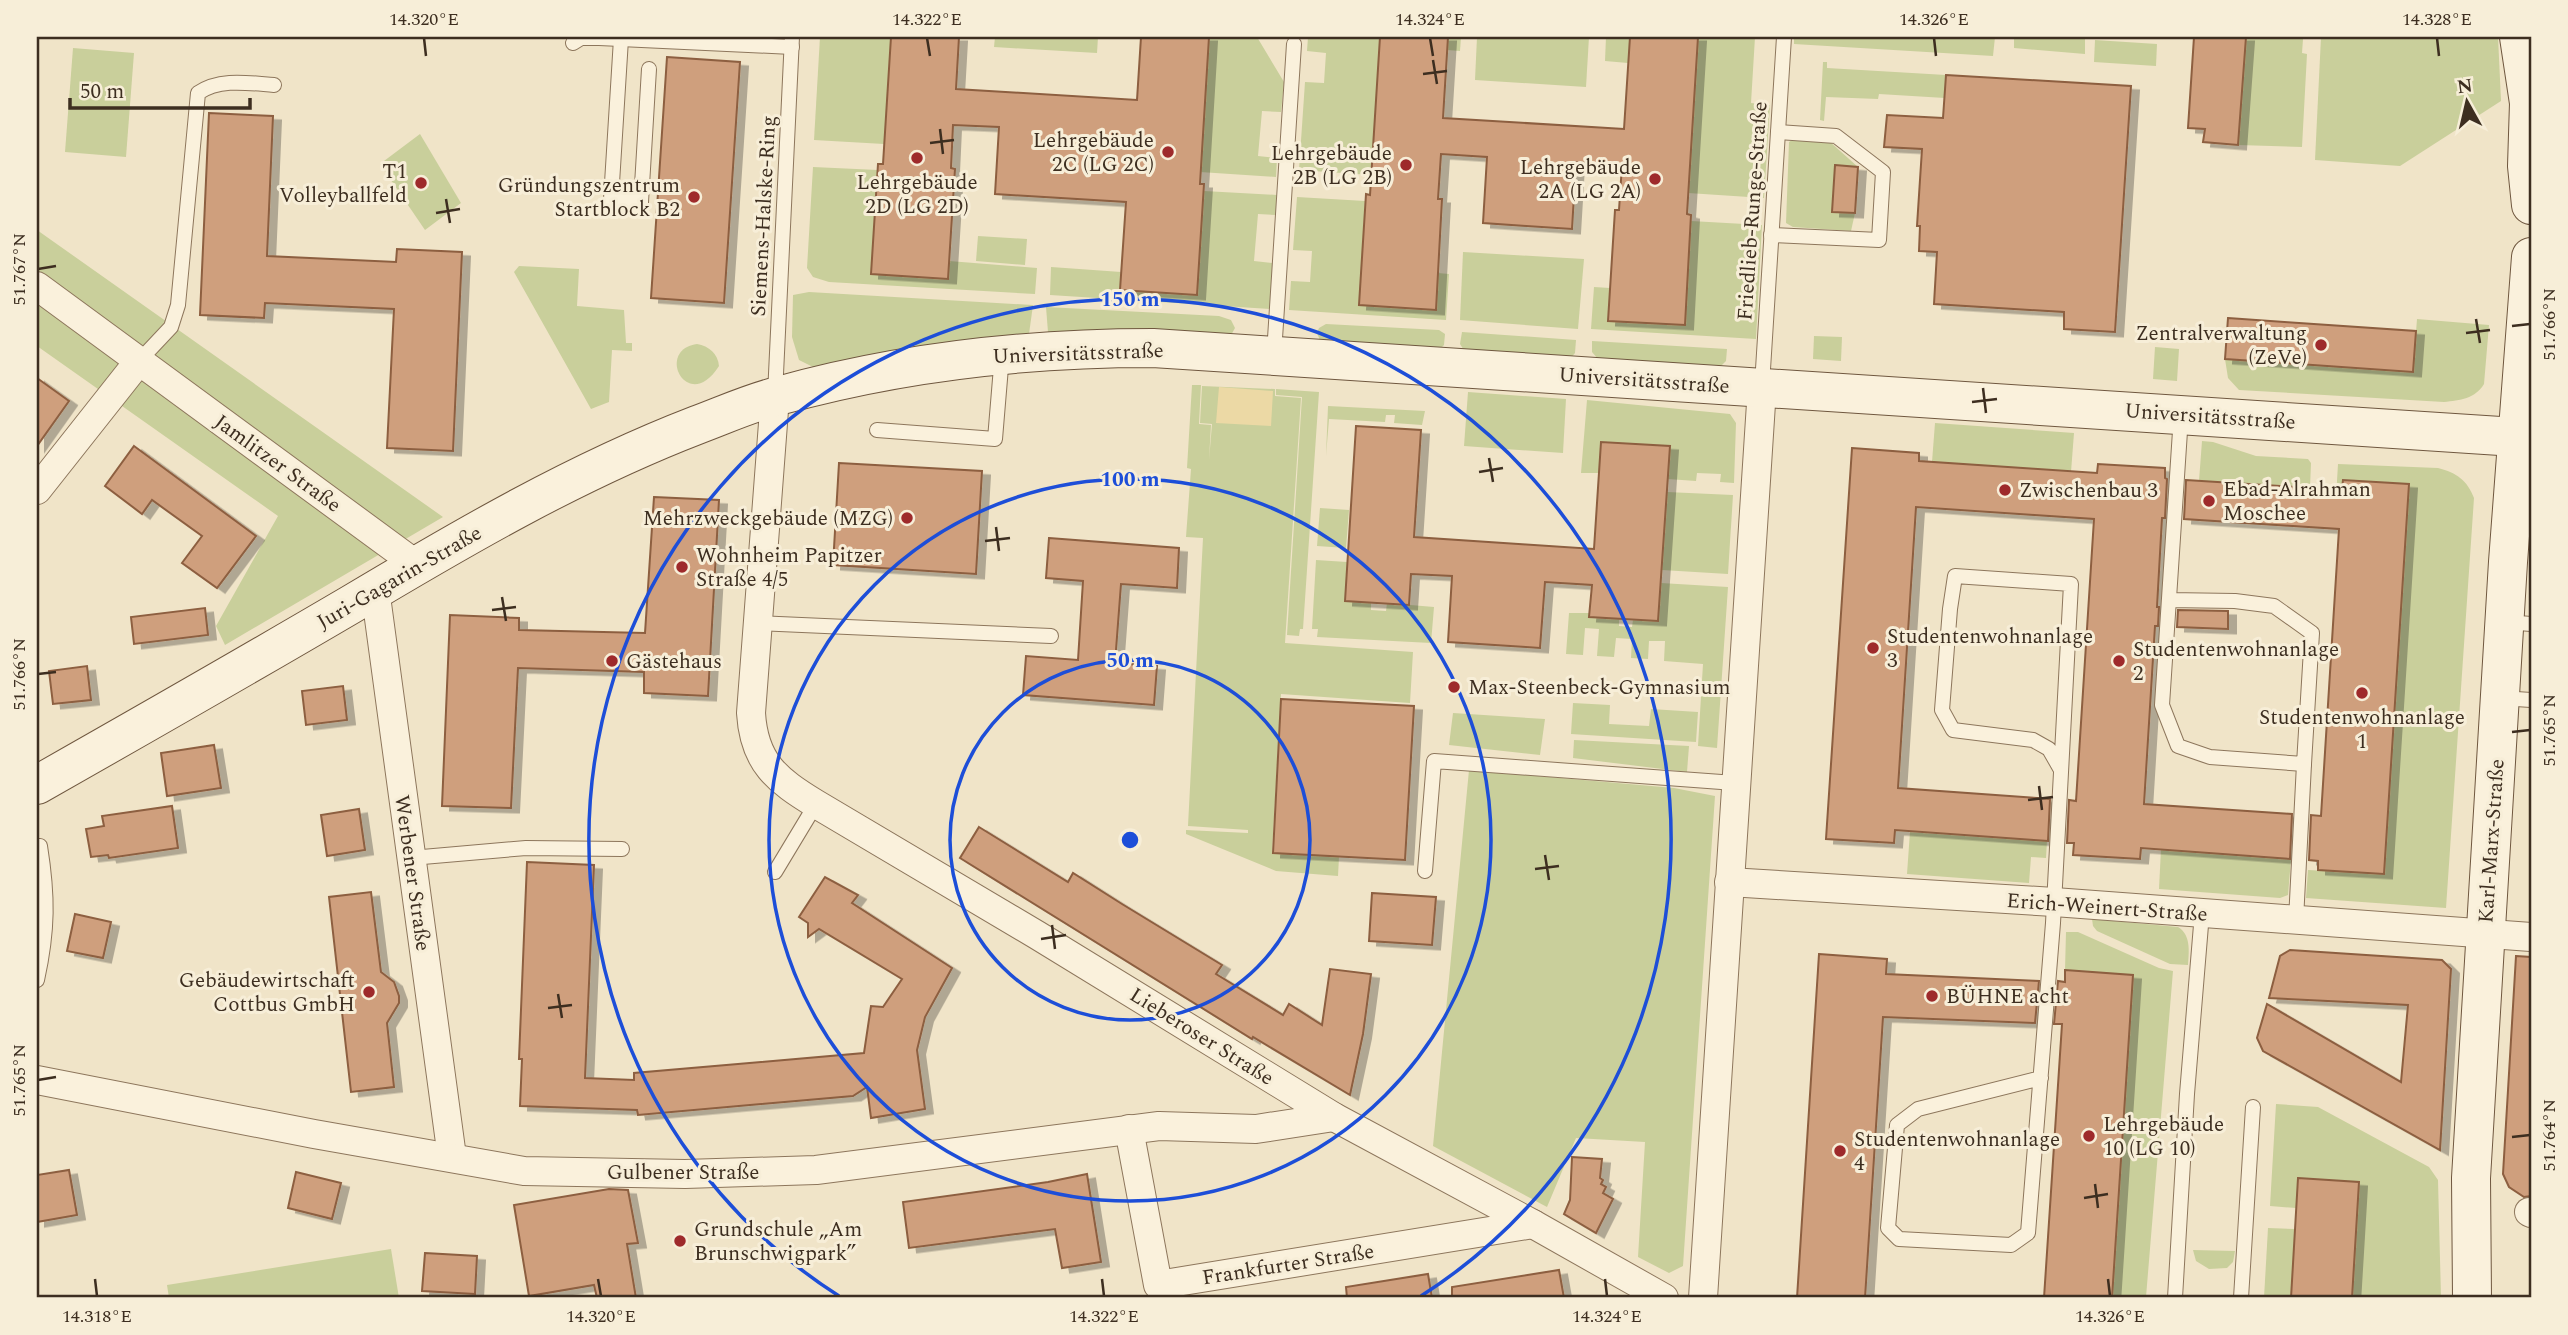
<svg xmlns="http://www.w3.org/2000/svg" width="2568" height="1335" font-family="Spectral,serif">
	<defs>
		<filter id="shadow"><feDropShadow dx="8" dy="4.5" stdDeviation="0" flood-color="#0004"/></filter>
	</defs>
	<rect width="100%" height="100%" fill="#f0e4c8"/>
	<!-- green -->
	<g fill="#c9cf9b">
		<path d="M820,37H891L884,144L814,140Z"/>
		<path d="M995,37H1098L1097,53L994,47Z"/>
		<path d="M1209,37H1257L1284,82L1281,112L1262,111L1258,156L1277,158L1276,177L1200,172Z"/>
		<path d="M1308,37H1380L1371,175L1299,170L1305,82L1324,83L1326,53L1307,51Z"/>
		<path d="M1448,37H1461L1460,51L1447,50Z"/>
		<path d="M1477,37H1589L1586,87L1475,80Z"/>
		<path d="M1606,37H1630L1628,63L1605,61Z"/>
		<path d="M1698,37H1755L1751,103L1770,105L1764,198L1688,193Z"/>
		<path d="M1794,37H1995L1993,56L1794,44Z"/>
		<path d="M2014,37H2085V54L2014,48Z"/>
		<path d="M2246,37L2303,39L2302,53L2307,54L2302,147L2238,145Z"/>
		<path d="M2321,37H2498L2501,101L2400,166L2315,160Z"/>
		<path d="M2095,40L2157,44L2156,66L2094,62Z"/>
		<path d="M73,48L134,53L126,157L65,152Z"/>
		<path d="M1823,62H1827V68L1946,75L1945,98L1879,94L1878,99L1826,97L1824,121L1820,120Z"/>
		<path d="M420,134L461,203L425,230L380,164Z"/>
		<path d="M1792,140L1830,142L1858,167L1855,213L1851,231L1793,227L1786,223L1789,142Z"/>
		<path d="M813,167L878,170L872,274L948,279L949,261L1037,268L1035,294L829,282L813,277L807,268Z"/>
		<path d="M1204,191L1277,195L1276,215L1258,214L1254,261L1273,263L1270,309L1050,295L1051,267L1121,272V290L1197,295Z"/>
		<path d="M1297,197L1365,201L1359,305L1435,310L1438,273L1449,274L1446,320L1289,310L1291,281L1310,282L1312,251L1293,250Z"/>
		<path d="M1691,221L1762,225L1756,339L1591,329L1594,287L1610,288L1608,321L1684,325Z"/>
		<path d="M37,230L443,517L225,645L216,626L278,516L37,346Z"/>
		<path d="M978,236L1027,239L1025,265L976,261Z"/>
		<path d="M1463,252L1584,259L1578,329L1460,320Z"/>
		<path d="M519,266L579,269L577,306L624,310L626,343H632V351L612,350L609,402L591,409L514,272Z"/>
		<path d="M809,292L1033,305L1029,334L817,369L799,360L792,337L793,295Z"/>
		<path d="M1046,307L1219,316L1231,320L1235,328L1230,337L1048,332Z"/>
		<path d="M2417,319L2489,325L2484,384C2475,399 2460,400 2444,402L2239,390L2228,378L2225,359L2413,372Z"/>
		<path d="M1326,324L1439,330L1445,334L1444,345L1440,349L1321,343L1317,333L1319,328Z"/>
		<path d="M1462,332L1576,340L1575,353L1570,359L1465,352L1460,344Z"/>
		<path d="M1814,336L1842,337L1841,361L1813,359Z"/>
		<path d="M1592,341L1727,349L1726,361L1719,368L1598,359L1592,352Z"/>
		<path d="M697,344C709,346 718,354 719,366C688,415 654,350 697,344Z"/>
		<path d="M2155,347L2179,349L2177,381L2153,379Z"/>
		<path d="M1192,385H1201L1199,424L1211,425L1209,460L1212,424L1200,423L1202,386L1275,389V396L1301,398L1285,643L1413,652L1410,703L1281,694L1272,852L1339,857L1338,876L1276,871L1186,834V830L1248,833V830L1188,826L1203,538L1186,537L1191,469L1187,468Z"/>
		<path d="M1276,389L1319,392L1303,629H1300L1299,636L1287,635L1302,397L1276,395Z"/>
		<path d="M1468,392L1566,399L1563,453L1464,446Z"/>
		<path d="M1587,400L1730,414L1736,423L1734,483L1720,482L1721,474L1697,473L1696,481L1668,479L1670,446L1602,442L1599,473H1581Z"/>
		<path d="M1328,406L1425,411L1422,425L1394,423L1395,415H1386L1385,422L1329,419L1326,456Z"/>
		<path d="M1935,423L2074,433L2071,472L1932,462Z"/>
		<path d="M2202,441L2213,442L2256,456L2308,459L2311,463L2310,488L2199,481Z"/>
		<path d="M2338,464L2438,468C2457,473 2467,480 2474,498L2446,908L2306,898L2308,870L2384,874L2409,484L2343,480L2340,515H2335Z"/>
		<path d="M1667,492L1733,495L1728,574L1662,570Z"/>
		<path d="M1320,508L1349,510L1346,548L1317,546Z"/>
		<path d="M1316,560L1347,562L1345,601L1371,602V610L1386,611L1387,603L1434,607L1431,643L1317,637L1318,629H1312Z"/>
		<path d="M1661,583L1728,587L1717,748L1698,746L1703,664L1664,661L1665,641H1649L1648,659L1631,658L1632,639L1616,638L1614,657L1597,656L1599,629L1585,628L1583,655L1566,654L1569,613H1589V618L1619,619V626L1632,627L1633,620L1658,621Z"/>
		<path d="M1573,703L1610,705L1609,724L1649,726L1651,709L1698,712L1696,742L1571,734Z"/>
		<path d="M1453,713L1545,719L1540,755L1449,745Z"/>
		<path d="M1574,740L1689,746L1687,772L1573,758Z"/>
		<path d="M1469,770L1674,788L1715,796L1683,1266L1669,1273L1638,1257L1645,1142L1576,1138L1547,1207L1433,1146Z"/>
		<path d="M1910,832L2047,841L2046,858L2031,857L2029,883L1907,874Z"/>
		<path d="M2161,849L2291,859L2288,895L2280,898L2159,889Z"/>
		<path d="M2092,919L2178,927C2191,935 2189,951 2188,965L2170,964L2097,931L2093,926Z"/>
		<path d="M2066,932H2078L2159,968L2173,971L2146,1297L2112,1298L2133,975L2065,970Z"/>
		<path d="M2276,1104L2318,1107L2429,1167L2438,1180L2441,1298H2352L2359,1182L2298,1178L2296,1208L2270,1206Z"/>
		<path d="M2268,1228L2295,1229L2291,1298H2264Z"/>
		<path d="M391,1249L399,1298H169L167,1285Z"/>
		<path d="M2193,1250L2235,1251L2233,1262L2227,1268L2209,1269L2196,1261Z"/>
	</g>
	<!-- sand -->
	<path fill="#ecd9a5" d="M1219,387L1273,391L1271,426L1216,423Z"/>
	<!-- building -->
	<g fill="#cf9f7d" stroke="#8d5f41" stroke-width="2" filter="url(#shadow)">
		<path d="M891,37H959L956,89L1137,100L1141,37H1209L1200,184H1204L1197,295L1120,290L1126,202L995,194L999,127L953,125L951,168L955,169L948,279L871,274L878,164H883Z"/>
		<path d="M1380,37H1448L1443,118L1624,129L1630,37H1698L1687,214L1691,215L1685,325L1608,321L1615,210H1619L1622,165L1576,162L1572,229L1483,223L1487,157L1441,154L1438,199H1442L1436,310L1359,305L1366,194L1370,195Z"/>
		<path d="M2194,37H2246L2238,145L2203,142L2205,129L2188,128Z"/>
		<path d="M667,57L740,62L724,303L651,298Z"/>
		<path d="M1946,75L2131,86L2115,332L2064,329V312L1934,304L1937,252L1919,251L1920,226H1917L1922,149L1884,147L1887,115L1943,118Z"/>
		<path d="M209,113L273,116L267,256L396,262L397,249L462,252L453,451L387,448L394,309L265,303L264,318L200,315Z"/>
		<path d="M1835,165L1858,167L1855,213L1832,212Z"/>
		<path d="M2228,318L2416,331L2413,372L2225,359Z"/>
		<path d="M37,378L69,401L37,446Z"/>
		<path d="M1356,426L1421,430L1414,537L1594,549L1601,442L1670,446L1658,621L1589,617L1592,585L1545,582L1540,648L1448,642L1452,576L1411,574L1409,605L1345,601Z"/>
		<path d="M134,446L256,536L217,588L182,563L202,536L152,500L142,514L105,486Z"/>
		<path d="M1852,448L1919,453V461L2097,473L2098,464L2165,468V478L2167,479L2165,518H2162L2157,607H2159L2158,626H2155L2144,804L2292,814L2290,859L2141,848L2140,859L2073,855L2074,843H2067L2069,800L2076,801L2094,519L1916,507L1898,788L2050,799L2048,841L1895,830L1894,843L1826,839Z"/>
		<path d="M839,463L982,471L976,574L833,565Z"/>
		<path d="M2186,480L2310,488H2342L2343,480L2409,484L2384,874L2318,870V861L2309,860L2311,815L2321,816L2339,529L2184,519Z"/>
		<path d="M654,497L719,500L708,696L644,693V672L518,668L511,808L442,806L450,615L519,618V630L645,633Z"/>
		<path d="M1049,538L1179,548L1177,588L1121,584L1115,663L1157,666L1154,705L1023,695L1026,656L1078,660L1083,581L1046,578Z"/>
		<path d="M205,608L208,635L134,644L131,617Z"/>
		<path d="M2178,610L2228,611V629L2177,627Z"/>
		<path d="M87,666L91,700L53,704L49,671Z"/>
		<path d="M343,686L347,720L306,725L302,691Z"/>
		<path d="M1281,699L1414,706L1405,860L1273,853Z"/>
		<path d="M214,745L221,788L167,796L161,753Z"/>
		<path d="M172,806L178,848L109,858L108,855L91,857L86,829L104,826L102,816Z"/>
		<path d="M359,809L365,850L327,856L321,815Z"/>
		<path d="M979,827L1068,882L1073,873L1122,904L1222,965L1216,974L1283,1015L1289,1004L1322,1025L1330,969L1371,974L1363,1034L1350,1095L1253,1037L1252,1039L960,858Z"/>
		<path d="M527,862L594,865L585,1078L634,1080V1073L864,1053L871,1006L883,1007L902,979L819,929L808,937V923L799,917L825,877L858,895L852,903L952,968L925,1017L917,1050L925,1109L871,1118L867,1087L853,1096L638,1115L637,1110L520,1106L522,1059H519Z"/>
		<path d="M371,892L381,972L394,982L399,996V1003L387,1023L394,1087L351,1092L329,897Z"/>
		<path d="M1372,893L1436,897L1432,945L1369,941Z"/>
		<path d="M75,914L111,922L103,958L67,951Z"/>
		<path d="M2290,950L2442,960L2451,969L2440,1150L2263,1051L2257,1038L2267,1004L2401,1082L2408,1005L2269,998L2280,956Z"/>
		<path d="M1819,954L1887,959L1886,974L2039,981L2035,1023L1883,1017L1865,1298H1797Z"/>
		<path d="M2516,956L2531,957V1196L2524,1197L2509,1187L2503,1174Z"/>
		<path d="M2065,970L2133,975L2112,1298H2044L2062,1024H2054L2058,981L2065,982Z"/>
		<path d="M1572,1157L1602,1159L1600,1178L1603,1180L1601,1184L1606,1187L1603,1193L1613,1199L1596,1233L1564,1214L1570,1200Z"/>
		<path d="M69,1170L77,1215L37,1222V1175Z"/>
		<path d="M296,1172L341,1183L332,1219L288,1208Z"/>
		<path d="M1087,1174L1101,1262L1062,1268L1055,1229L909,1248L903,1202L1048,1182Z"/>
		<path d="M2298,1178L2359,1182L2352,1298H2291Z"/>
		<path d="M609,1189L628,1190L638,1243L627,1244L636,1298H597L594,1285L529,1296L514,1205Z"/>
		<path d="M425,1253L477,1256L475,1294L422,1291Z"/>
		<path d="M1559,1270L1564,1298H1452V1287Z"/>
		<path d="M1428,1274L1432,1298H1347L1346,1287Z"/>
	</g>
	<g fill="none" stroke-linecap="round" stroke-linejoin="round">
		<!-- lane casing -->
		<g stroke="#8d765c" stroke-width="16">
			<g id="lane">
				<path d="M621,39L611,199L641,202L649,69"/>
				<path d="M573,43L581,38H599L792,47"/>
				<path d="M1771,235L1879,240L1883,172L1836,136L1778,132"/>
				<path d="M1274,354L1294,44"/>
				<path d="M139,361L171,327L178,305L198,93C220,78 248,83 274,85"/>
				<path d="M1762,385L1784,37"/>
				<path d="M775,395L792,37"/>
				<path d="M877,430L995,439L1002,355"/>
				<path d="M2169,600L2235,601L2274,606L2312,633L2304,764L2210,757L2178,746L2162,705L2180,431L2182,416"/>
				<path d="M2506,622L2531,624"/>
				<path d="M758,623L1051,636"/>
				<path d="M2501,698L2531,700"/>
				<path d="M411,858L526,848L622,849"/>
				<path d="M1425,871L1434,761L1735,783"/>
				<path d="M775,872L816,804"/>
				<path d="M2296,920L2304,764"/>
				<path d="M37,980C48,930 48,896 40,846"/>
				<path d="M2041,1078L1918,1109L1897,1125L1888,1228L1899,1239L2011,1245L2028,1233L2053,923L2071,584L1955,576L1950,609L1942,710L1953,730L2033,740L2049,749L2061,770"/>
				<path d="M2175,1298L2187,1094L2202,913"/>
				<path d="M2241,1298L2253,1107"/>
			</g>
		</g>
		<!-- street casing -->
		<g stroke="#8d765c" stroke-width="30">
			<g id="street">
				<path d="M37,286L417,565"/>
				<path d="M775,397L751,713C754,763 777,780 816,804L1037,935L1334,1117L1533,1224L1664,1298"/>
				<path d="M37,490L139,361"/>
				<path d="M375,589L452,1157"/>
				<path d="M1729,882L2054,902L2531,937"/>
				<path d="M37,1080L314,1134L524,1171L685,1174L816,1170L1159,1126L1256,1129L1334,1117"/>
				<path d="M1129,1129L1158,1285L1533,1224"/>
				<path d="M2529,1212L2531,1213"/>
				<path d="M1703,1298L1762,388"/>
			</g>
		</g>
		<!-- secondary casing -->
		<g stroke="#6f573f" stroke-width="40">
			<g id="secondary">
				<path d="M2519,37L2529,103L2527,166L2531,205"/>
				<path d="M37,785C141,726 246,666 350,605C462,538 575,472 697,425C724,415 750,403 778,396C900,362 1027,348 1153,348L2531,438"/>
				<path d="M2472,1298L2471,1178L2508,562L2531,257"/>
			</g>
		</g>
		<!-- lane -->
		<use href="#lane" stroke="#faf1dc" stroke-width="14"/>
		<!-- street -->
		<use href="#street" stroke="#faf1dc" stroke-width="28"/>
		<!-- secondary -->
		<use href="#secondary" stroke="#faf1dc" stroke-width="38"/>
	</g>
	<!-- ticks -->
	<path fill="none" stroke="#3d2e20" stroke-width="2.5" d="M424,38L426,56M927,38L930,56M1430,38L1433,56M1934,38L1936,56M2437,38L2439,56M1433,60L1437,84M1423,74L1447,71M940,129L943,154M930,143L954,140M446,199L450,223M436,213L460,209M38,269L56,266M2476,319L2480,343M2512,326L2530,324M2466,333L2490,330M1983,388L1986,413M1972,402L1997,399M1489,458L1493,482M1479,472L1503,468M996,527L999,551M985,541L1010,538M502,597L506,621M492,610L516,607M38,674L56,672M2512,732L2530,730M2039,786L2042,810M2028,800L2053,797M1545,855L1549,880M1535,869L1559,866M1052,925L1055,949M1041,939L1066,935M558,994L562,1018M548,1008L572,1005M38,1080L56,1077M2512,1137L2530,1135M2095,1184L2098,1208M2084,1198L2108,1194M95,1279L97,1296M598,1279L601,1296M1102,1279L1104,1296M1605,1279L1607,1296M2108,1279L2110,1296"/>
	<!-- distance rings -->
	<g fill="none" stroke="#1d4ed8" stroke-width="3.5">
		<circle cx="1130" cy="840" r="180"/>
		<circle cx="1130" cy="840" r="361"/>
		<path d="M839 1296A541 541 0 1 1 1421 1296"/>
	</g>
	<!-- markers -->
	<g fill="#9e2a2b" stroke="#f7eed8" stroke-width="2.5">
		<circle cx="1168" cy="152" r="7"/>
		<circle cx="917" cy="158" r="7"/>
		<circle cx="1406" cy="165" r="7"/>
		<circle cx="1655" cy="179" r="7"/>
		<circle cx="421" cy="183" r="7"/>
		<circle cx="694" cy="197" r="7"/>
		<circle cx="2321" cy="345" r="7"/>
		<circle cx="2005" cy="490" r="7"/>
		<circle cx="2209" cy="501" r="7"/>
		<circle cx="907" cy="518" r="7"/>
		<circle cx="682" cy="567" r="7"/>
		<circle cx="1873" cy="648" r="7"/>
		<circle cx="612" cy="661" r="7"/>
		<circle cx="2119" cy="661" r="7"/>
		<circle cx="1454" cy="687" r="7"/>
		<circle cx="2362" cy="693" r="7"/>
		<circle cx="369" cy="992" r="7"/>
		<circle cx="1932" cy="996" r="7"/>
		<circle cx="2089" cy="1136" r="7"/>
		<circle cx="1840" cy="1151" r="7"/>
		<circle cx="680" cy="1241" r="7"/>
	</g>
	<g text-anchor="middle" stroke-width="6" stroke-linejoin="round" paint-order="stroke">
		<!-- poi labels -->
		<g font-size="21" fill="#3d2e20" stroke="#f7eed8" text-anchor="start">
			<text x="1154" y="147" text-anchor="end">Lehrgebäude<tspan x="1154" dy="24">2C (LG 2C)</tspan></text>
			<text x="1392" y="160" text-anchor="end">Lehrgebäude<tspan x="1392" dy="24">2B (LG 2B)</tspan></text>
			<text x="1641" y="174" text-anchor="end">Lehrgebäude<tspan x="1641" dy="24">2A (LG 2A)</tspan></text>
			<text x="407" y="178" text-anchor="end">T1<tspan x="407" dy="24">Volleyballfeld</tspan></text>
			<text x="917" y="189" text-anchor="middle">Lehrgebäude<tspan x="917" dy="24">2D (LG 2D)</tspan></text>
			<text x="680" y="192" text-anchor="end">Gründungszentrum<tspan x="680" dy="24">Startblock B2</tspan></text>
			<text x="2307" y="340" text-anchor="end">Zentralverwaltung<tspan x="2307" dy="24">(ZeVe)</tspan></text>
			<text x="2223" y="496">Ebad-Alrahman<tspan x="2223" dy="24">Moschee</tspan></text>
			<text x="2019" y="497">Zwischenbau 3</text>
			<text x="893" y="525" text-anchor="end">Mehrzweckgebäude (MZG)</text>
			<text x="696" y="562">Wohnheim Papitzer<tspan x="696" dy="24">Straße 4/5</tspan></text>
			<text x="1887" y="643">Studentenwohnanlage<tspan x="1887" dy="24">3</tspan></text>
			<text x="2133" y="656">Studentenwohnanlage<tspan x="2133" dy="24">2</tspan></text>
			<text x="626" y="668">Gästehaus</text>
			<text x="1468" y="694">Max-Steenbeck-Gymnasium</text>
			<text x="2362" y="724" text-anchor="middle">Studentenwohnanlage<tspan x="2362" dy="24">1</tspan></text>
			<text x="355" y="987" text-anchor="end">Gebäudewirtschaft<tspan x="355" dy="24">Cottbus GmbH</tspan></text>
			<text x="1946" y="1003">BÜHNE acht</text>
			<text x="2103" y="1131">Lehrgebäude<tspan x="2103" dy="24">10 (LG 10)</tspan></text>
			<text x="1854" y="1146">Studentenwohnanlage<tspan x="1854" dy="24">4</tspan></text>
			<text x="694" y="1236">Grundschule „Am<tspan x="694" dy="24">Brunschwigpark”</tspan></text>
		</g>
		<!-- street labels -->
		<g font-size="21" fill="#3d2e20" stroke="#f7eed8">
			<text transform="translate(1752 211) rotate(-86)" y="7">Friedlieb-Runge-Straße</text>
			<text transform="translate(763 216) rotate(-87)" y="7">Siemens-Halske-Ring</text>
			<text transform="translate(1078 353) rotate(-2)" y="7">Universitätsstraße</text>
			<text transform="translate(1644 380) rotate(4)" y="7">Universitätsstraße</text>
			<text transform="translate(2210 416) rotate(4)" y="7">Universitätsstraße</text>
			<text transform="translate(278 463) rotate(36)" y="7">Jamlitzer Straße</text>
			<text transform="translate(399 577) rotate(-30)" y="7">Juri-Gagarin-Straße</text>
			<text transform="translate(2491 841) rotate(-86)" y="7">Karl-Marx-Straße</text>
			<text transform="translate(413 873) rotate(82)" y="7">Werbener Straße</text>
			<text transform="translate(2107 907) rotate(4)" y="7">Erich-Weinert-Straße</text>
			<text transform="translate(1202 1036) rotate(32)" y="7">Lieberoser Straße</text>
			<text x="683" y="1179">Gulbener Straße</text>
			<text transform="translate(1288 1264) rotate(-9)" y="7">Frankfurter Straße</text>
		</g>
	</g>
	<circle cx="1130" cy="840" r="10" fill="#1d4ed8" stroke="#f7eed8" stroke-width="3.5"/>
	<g font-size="21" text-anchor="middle" font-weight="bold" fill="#1d4ed8" stroke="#f7eed8" stroke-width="6" stroke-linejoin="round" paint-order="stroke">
		<text x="1130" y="306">150 m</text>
		<text x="1130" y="486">100 m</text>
		<text x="1130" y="667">50 m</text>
	</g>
	<!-- border -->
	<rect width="2568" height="1335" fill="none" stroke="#f7eed8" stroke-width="77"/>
	<!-- north arrow -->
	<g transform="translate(2467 102) rotate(352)" stroke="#f7eed8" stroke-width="5" paint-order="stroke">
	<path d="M0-5L12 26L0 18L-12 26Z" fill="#3d2e20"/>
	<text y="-10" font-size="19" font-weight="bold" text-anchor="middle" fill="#3d2e20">N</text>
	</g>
	<!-- scale -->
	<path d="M70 98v10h180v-10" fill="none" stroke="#3d2e20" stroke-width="3.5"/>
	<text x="80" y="98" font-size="21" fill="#3d2e20" stroke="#f7eed8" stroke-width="5" paint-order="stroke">50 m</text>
	<rect x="38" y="38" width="2492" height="1258" fill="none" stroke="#3d2e20" stroke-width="2.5"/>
	<g font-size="18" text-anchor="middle" fill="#3d2e20">
		<text x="424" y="25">14.320°E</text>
		<text x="927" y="25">14.322°E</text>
		<text x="1430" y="25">14.324°E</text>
		<text x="1934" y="25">14.326°E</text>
		<text x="2437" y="25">14.328°E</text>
		<text transform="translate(19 269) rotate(-90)" y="6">51.767°N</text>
		<text transform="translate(2549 324) rotate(-90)" y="6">51.766°N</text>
		<text transform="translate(19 674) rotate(-90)" y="6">51.766°N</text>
		<text transform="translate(2549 730) rotate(-90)" y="6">51.765°N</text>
		<text transform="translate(19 1080) rotate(-90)" y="6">51.765°N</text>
		<text transform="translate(2549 1135) rotate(-90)" y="6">51.764°N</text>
		<text x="97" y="1322">14.318°E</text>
		<text x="601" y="1322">14.320°E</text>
		<text x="1104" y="1322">14.322°E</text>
		<text x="1607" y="1322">14.324°E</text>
		<text x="2110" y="1322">14.326°E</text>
	</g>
</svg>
